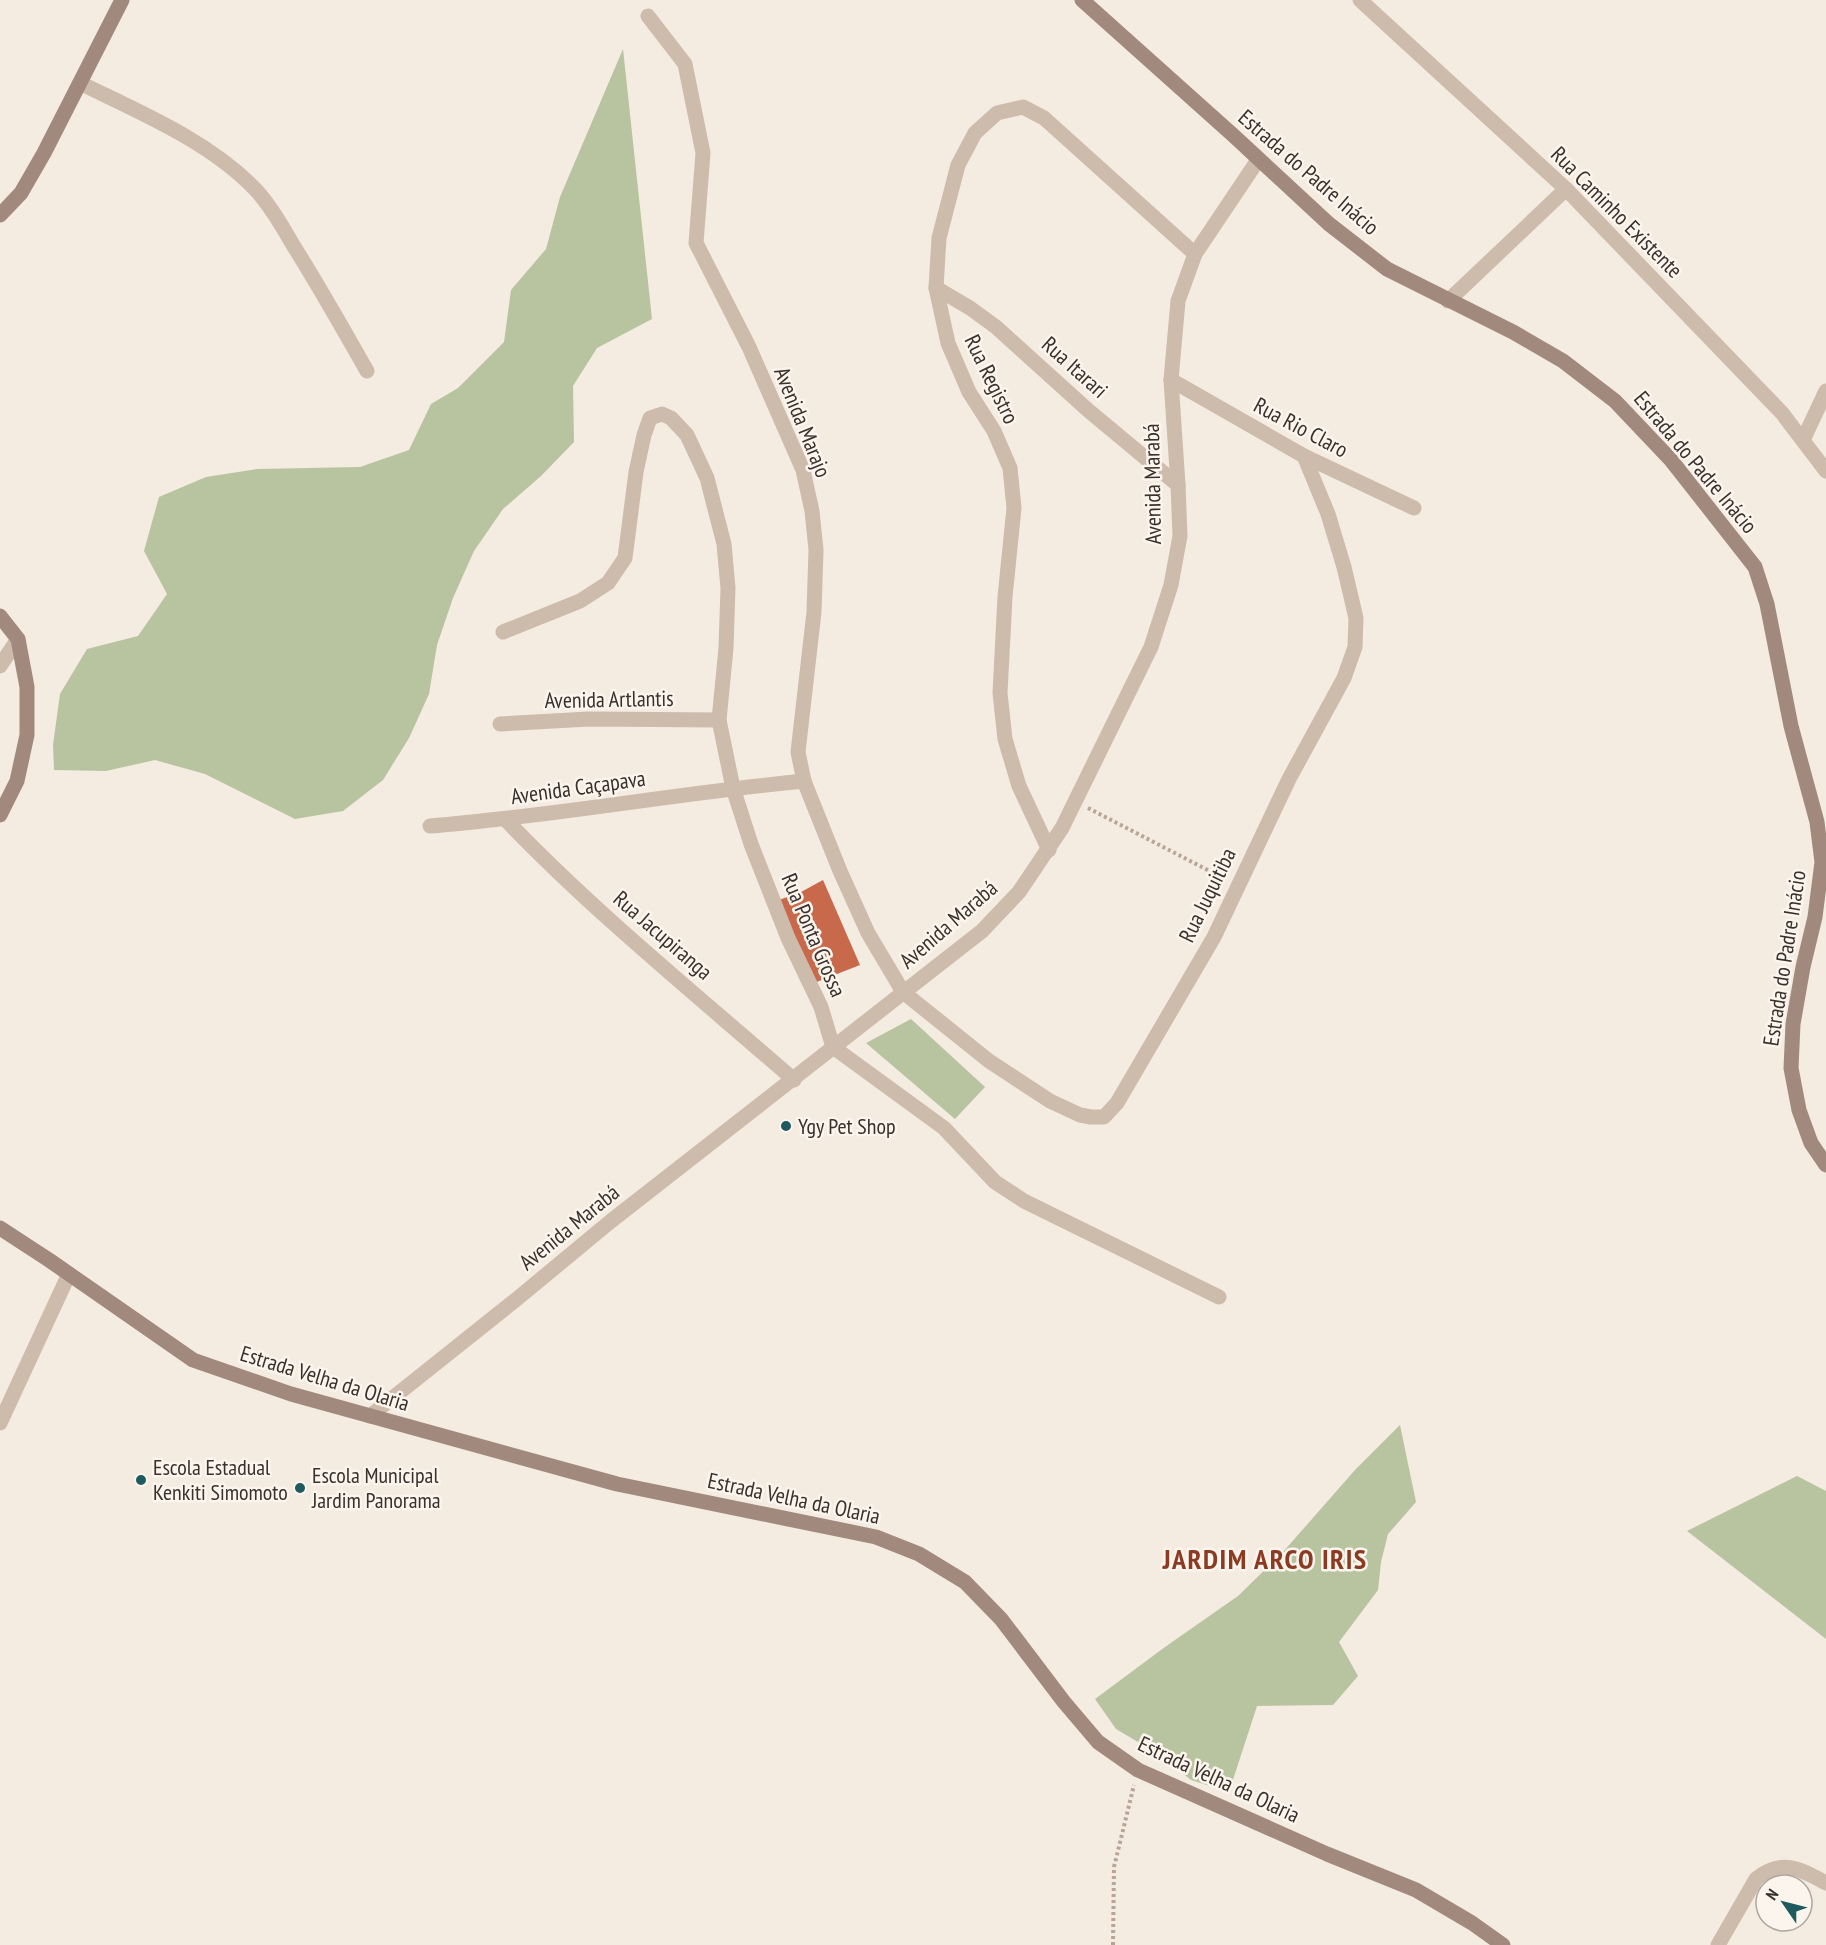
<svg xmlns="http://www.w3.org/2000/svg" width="1826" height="1945" font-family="'PT Sans Narrow',sans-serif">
	<rect width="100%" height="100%" fill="#f4ebe1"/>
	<!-- green -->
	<g fill="#b8c4a0">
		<path d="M623,49L652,319L597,348L573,386L574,442L541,476L503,509L474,551L453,598L437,645L429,694L409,738L383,780L343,811L295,819L205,774L155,760L106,771L54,770L53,745L60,694L87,649L138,636L167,594L144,551L159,497L206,477L257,469L360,467L409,450L431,404L458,388L504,342L511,290L546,249L560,197Z"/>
		<path d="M911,1019L985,1087L955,1119L866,1043Z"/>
		<path d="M1400,1425L1416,1502L1388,1534L1381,1562L1378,1590L1339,1642L1358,1676L1333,1705L1257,1706L1229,1792L1191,1780L1160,1755L1116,1729L1095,1699L1165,1647L1238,1596L1283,1552L1355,1470Z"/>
		<path d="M1797,1476L1826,1491V1639L1687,1531Z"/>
	</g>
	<!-- building -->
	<path fill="#c8694b" d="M823,880L860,965L814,983L779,900L801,892Z"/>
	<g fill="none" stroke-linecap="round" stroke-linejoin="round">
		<!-- path -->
		<g stroke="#b9a596" stroke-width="4" stroke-dasharray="3 3" stroke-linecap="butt">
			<path d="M1088,808L1223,878"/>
			<path d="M1113,1945L1114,1867L1134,1785"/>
		</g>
		<!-- street -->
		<g stroke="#cdbbac" stroke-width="15">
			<path d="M1360,0L1566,189L1782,413L1826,471"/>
			<path d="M648,16L685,64L703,153L696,243L749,347L803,470L812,511L816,550L814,612L798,752L804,781L840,871L868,933L903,992L989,1061L1050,1101L1080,1115L1091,1117H1104L1117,1103L1214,937L1289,779L1344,678L1355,647L1356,618L1344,567L1328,514L1304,456"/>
			<path d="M80,83C139,112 209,141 255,189C270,205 282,226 293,245C319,286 343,329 367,371"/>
			<path d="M936,288L970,308L996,327L1089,411L1178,485"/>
			<path d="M1448,301L1566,189"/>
			<path d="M1171,380L1304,456L1414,508"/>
			<path d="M1803,440L1826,391"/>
			<path d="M503,632L580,601L608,583L625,558L636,472L644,435L650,418L662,414L671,418L687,435L707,478L724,544L728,588L726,648L719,720L733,788L751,844L788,938L821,1007L833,1047L944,1128L995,1182L1024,1201L1219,1297"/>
			<path d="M0,666L18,639"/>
			<path d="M500,724L589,719L719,720"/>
			<path d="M506,820C595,913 697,995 794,1080"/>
			<path d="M430,826C555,816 679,793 804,781"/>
			<path d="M1049,850L1019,786L1005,739L1000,693L1005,597L1014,508L1010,468L994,431L969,392L948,343L936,288L939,238L958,165L975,133L997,113L1023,107L1044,118L1195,254"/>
			<path d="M370,1416L518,1298L611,1221L982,931L1019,892L1062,828L1151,647L1171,585L1180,536L1178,485L1171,380L1178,301L1195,254L1258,160"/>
			<path d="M0,1423L69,1274"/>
			<path d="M1718,1945L1756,1879C1782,1858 1800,1869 1826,1883"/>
		</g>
		<!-- secondary -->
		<g stroke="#a18a7d" stroke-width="15">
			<path d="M1082,0L1234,136L1329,224L1387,269L1513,332L1563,361L1615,401L1671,460L1755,567L1767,604L1791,726L1817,822L1822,862L1815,917L1803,967L1793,1024L1791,1068L1799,1110L1811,1143L1826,1165"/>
			<path d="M0,215L21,193L44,153L122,0"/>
			<path d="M0,616L18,639L27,687V735L17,781L0,815"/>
			<path d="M0,1228L49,1260L193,1360L291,1394L617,1484L876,1537L919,1554L965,1582L1001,1619L1064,1702L1098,1742L1138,1770L1327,1854L1416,1890L1472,1923L1503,1945"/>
		</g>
	</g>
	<!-- markers -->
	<g fill="#1f5a5e" stroke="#fbf5ee" stroke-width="2">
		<circle cx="786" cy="1126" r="6"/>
		<circle cx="141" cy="1480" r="6"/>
		<circle cx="300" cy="1488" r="6"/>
	</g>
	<g text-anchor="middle" stroke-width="5" stroke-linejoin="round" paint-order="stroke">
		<!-- street labels -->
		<g font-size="22" fill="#3b302b" stroke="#fbf5ee">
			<text transform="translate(1309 172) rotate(41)" y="8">Estrada do Padre Inácio</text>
			<text transform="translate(1617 212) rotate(45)" y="8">Rua Caminho Existente</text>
			<text transform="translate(1075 367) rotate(42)" y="8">Rua Itarari</text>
			<text transform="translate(992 379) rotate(64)" y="8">Rua Registro</text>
			<text transform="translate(803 422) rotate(68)" y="8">Avenida Marajo</text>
			<text transform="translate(1301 427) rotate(28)" y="8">Rua Rio Claro</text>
			<text transform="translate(1696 462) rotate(50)" y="8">Estrada do Padre Inácio</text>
			<text transform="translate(1152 484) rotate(-91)" y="8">Avenida Marabá</text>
			<text transform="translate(609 699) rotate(-1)" y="8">Avenida Artlantis</text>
			<text transform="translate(578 787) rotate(-8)" y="8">Avenida Caçapava</text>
			<text transform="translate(1207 895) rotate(-64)" y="8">Rua Juquitiba</text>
			<text transform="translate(948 924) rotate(-41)" y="8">Avenida Marabá</text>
			<text transform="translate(663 935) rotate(41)" y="8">Rua Jacupiranga</text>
			<text transform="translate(814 935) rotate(67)" y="8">Rua Ponta Grossa</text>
			<text transform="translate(1784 958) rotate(-81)" y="8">Estrada do Padre Inácio</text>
			<text transform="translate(569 1227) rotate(-39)" y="8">Avenida Marabá</text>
			<text transform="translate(325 1378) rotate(17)" y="8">Estrada Velha da Olaria</text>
			<text transform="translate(794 1498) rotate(12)" y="8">Estrada Velha da Olaria</text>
			<text transform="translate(1219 1779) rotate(25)" y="8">Estrada Velha da Olaria</text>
		</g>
		<!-- poi labels -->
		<g font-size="22" fill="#3b302b" stroke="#fbf5ee" text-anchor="start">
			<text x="798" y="1134">Ygy Pet Shop</text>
			<text x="153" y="1475">Escola Estadual<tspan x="153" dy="25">Kenkiti Simomoto</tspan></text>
			<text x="312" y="1483">Escola Municipal<tspan x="312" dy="25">Jardim Panorama</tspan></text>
		</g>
		<!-- district labels -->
		<g font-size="28" font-weight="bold" letter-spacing="1.5" fill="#8c3b22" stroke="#fbf5ee">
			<text x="1265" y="1569">JARDIM ARCO IRIS</text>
		</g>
	</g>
	<!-- north arrow -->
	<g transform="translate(1784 1903) rotate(305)"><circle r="28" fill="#fbf5ee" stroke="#aea6a0" stroke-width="1.5"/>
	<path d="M0-4.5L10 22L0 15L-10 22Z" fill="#1f5a5e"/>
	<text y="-9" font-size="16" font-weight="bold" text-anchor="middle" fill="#3b302b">N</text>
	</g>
</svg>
